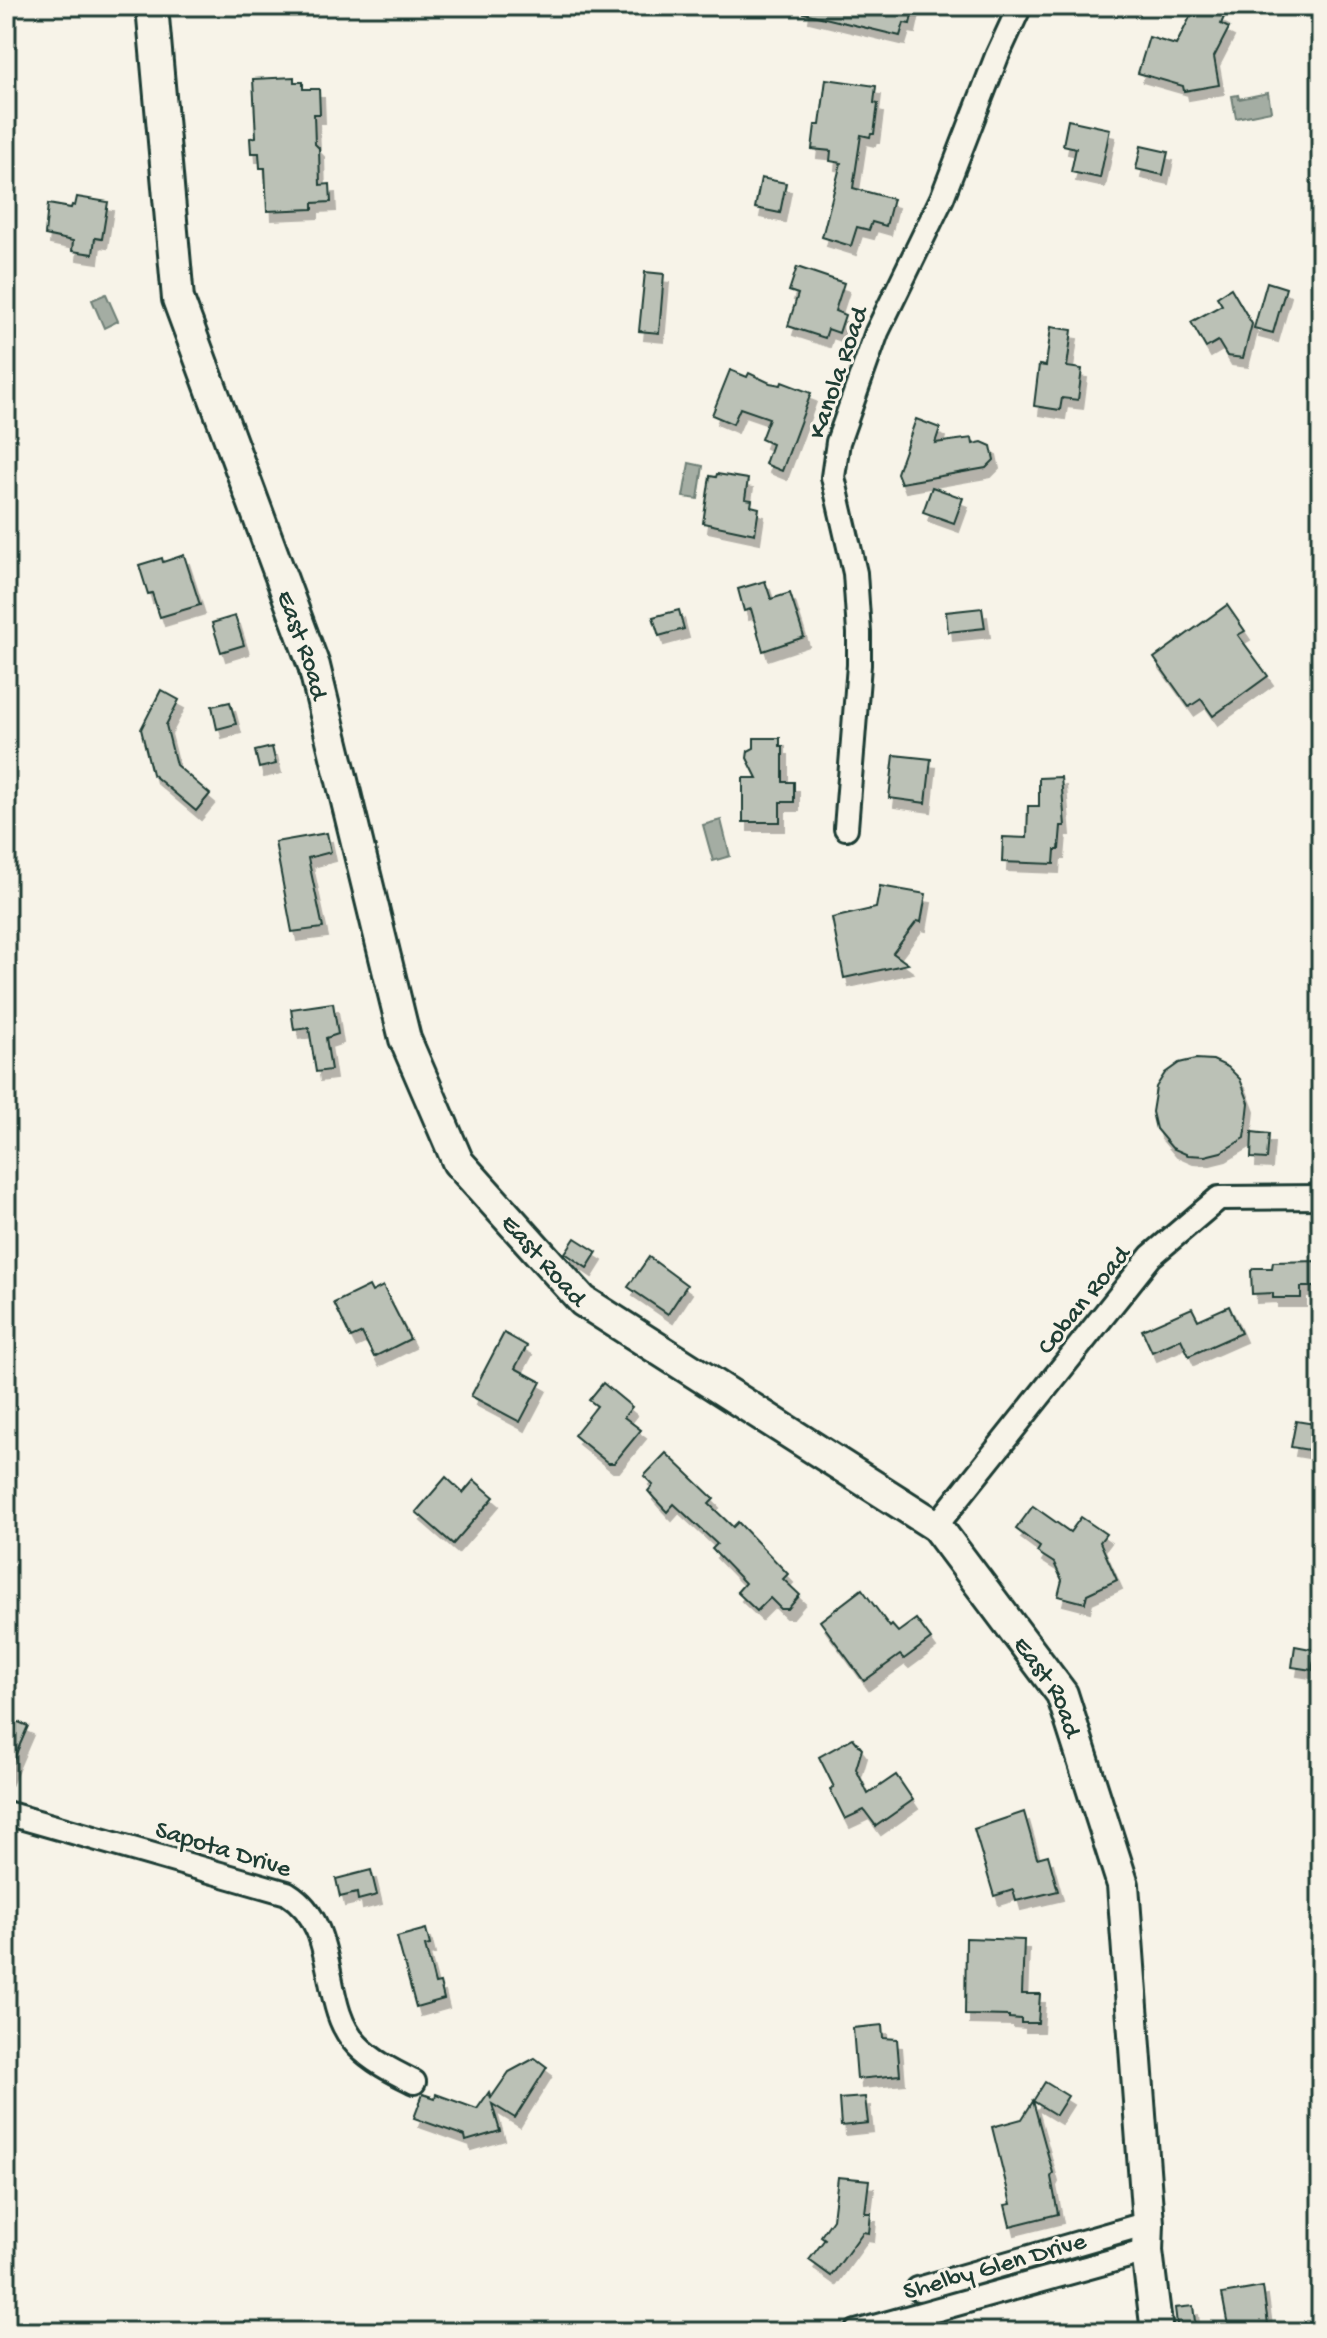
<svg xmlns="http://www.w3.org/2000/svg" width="1327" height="2338" font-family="'Gochi Hand',sans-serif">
	<defs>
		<filter id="shadow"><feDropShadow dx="5" dy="9" stdDeviation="0" flood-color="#0004"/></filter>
	</defs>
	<rect width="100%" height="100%" fill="#f7f3e8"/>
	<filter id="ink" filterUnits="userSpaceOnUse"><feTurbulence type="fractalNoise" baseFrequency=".0125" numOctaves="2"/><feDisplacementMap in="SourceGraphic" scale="16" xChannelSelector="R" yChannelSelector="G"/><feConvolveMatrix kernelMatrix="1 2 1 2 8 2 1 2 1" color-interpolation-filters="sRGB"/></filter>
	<g filter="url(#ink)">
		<!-- water -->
		<g fill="#a4ada3" stroke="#6f8077" stroke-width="2">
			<path d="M1268,93L1271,111L1236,118L1232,96L1238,95L1239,99Z"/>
			<path d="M106,294L118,321L104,328L92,300Z"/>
			<path d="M689,463L703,466L698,499L683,497Z"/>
			<path d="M721,820L730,856L713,861L703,825Z"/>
		</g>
		<!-- building -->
		<g fill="#bbc1b6" stroke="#1f3d34" stroke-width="2" filter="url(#shadow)">
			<path d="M805,6H914L910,24L904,23L900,36L804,13Z"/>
			<path d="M1201,6L1224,17L1221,24L1229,28L1214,57L1219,85L1184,91L1183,86L1138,73L1149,37L1176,45L1192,13L1196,16Z"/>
			<path d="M294,77V82H303V89H319L320,114H314L315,144L319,148L320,185L330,184L331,202L313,203V209L267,211L265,168H260L259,153H251L250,138L256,137L253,79Z"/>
			<path d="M826,79L876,86L874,103L878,104L874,134H871L870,137L861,135L853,188L893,199L886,226L872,222L869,230L857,227L851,246L822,237L841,163L830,161L831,151L812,149L815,125H820Z"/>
			<path d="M1068,120L1110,129L1100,178L1071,172L1076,148L1063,145Z"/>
			<path d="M1141,146L1168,152L1163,175L1136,169Z"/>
			<path d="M761,178L786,183L780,213L755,208Z"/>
			<path d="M77,197L108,202L102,239L95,238L93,254L72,251L73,241L45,235L48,204L71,208L72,205L75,206Z"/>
			<path d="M797,267L844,283L835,311L845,315L839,333L828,329L825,338L788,326L798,294L789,291Z"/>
			<path d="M645,272L664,274L659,333L639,331Z"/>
			<path d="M1267,282L1286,288L1273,333L1254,328Z"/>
			<path d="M1231,288L1252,324L1243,358L1227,356L1218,341L1206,348L1191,322L1222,305L1217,297Z"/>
			<path d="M1051,327L1072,330L1067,367L1082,369L1078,400L1062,398L1060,410L1034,406L1039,365L1046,366Z"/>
			<path d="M730,370L747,377L749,373L770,383L781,385L782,382L811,393L782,471L765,464L772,444L761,439L769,418L740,408L733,424L712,415Z"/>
			<path d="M916,419L940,428L935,443L972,438L973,444L982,442L991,446L994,460L986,468L901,483L897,473Z"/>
			<path d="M717,474L748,479L745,499L752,500L751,506L759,508L755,534L703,523L710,476L716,477Z"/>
			<path d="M932,487L963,498L954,523L923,512Z"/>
			<path d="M184,555L200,605L160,617L152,593L148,594L139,565L162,558L163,562Z"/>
			<path d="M765,581L771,599L790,593L804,637L763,651L751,609L744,611L738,589Z"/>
			<path d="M1227,605L1245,631L1238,635L1268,676L1213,716L1201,699L1189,707L1154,658Z"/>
			<path d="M982,608L985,628L948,632L946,612Z"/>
			<path d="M679,610L684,629L659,636L653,617Z"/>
			<path d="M235,616L244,645L221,652L212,623Z"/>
			<path d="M161,690L179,700L166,725L176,765L210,794L196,811L152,774L141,729Z"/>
			<path d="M230,702L236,724L217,729L212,706Z"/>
			<path d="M754,738H780V746H783V782H794V802H780V822H743V778H757L747,758L748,751L754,748Z"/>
			<path d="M272,747L276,764L259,768L255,751Z"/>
			<path d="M894,755L931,759L926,803L889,798Z"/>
			<path d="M1061,777L1065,826H1061L1059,850H1055L1054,864L1002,862L1003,837L1027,838L1028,806H1039V778Z"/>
			<path d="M327,833L331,852L308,858L323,928L292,932L275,842Z"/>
			<path d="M880,886L926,894L921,922L917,921L893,953L908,964L844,978L832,918L876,908Z"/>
			<path d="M333,1003L338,1034L326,1038L331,1070L316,1072L309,1028L294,1030L291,1009Z"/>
			<path d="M1196,1059L1213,1060L1228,1067L1240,1079L1249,1103L1245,1138L1221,1152L1205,1156L1188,1155L1172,1148L1156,1129L1152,1112L1156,1087L1165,1073L1179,1063Z"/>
			<path d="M1252,1132L1269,1134L1267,1159L1251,1158Z"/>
			<path d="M575,1238L597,1252L587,1268L565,1253Z"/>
			<path d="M649,1257L687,1285L668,1314L628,1287Z"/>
			<path d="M1319,1261V1287H1301V1298H1273V1293L1252,1294L1251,1271L1254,1268H1272L1273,1262Z"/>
			<path d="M369,1286L372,1292L383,1286L410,1339L374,1357L362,1333L351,1338L334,1303Z"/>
			<path d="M1229,1306L1241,1333L1189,1356L1181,1339L1152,1352L1142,1330L1192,1308L1198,1320Z"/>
			<path d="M504,1333L527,1346L515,1368L541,1382L520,1422L471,1396Z"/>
			<path d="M603,1383L632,1407L624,1417L641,1430L614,1463H608L574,1435L597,1406L589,1400Z"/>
			<path d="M1296,1421L1321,1425V1452L1291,1447Z"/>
			<path d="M666,1453L714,1499L709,1504L733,1527L738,1522L788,1574L783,1579L800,1595L788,1609H781L770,1598L757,1611L737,1592L745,1583L712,1549L717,1544L674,1504L667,1512L654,1498L648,1491L653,1485L644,1476Z"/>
			<path d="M446,1477L463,1493L474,1480L494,1497L453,1544L416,1512Z"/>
			<path d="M1033,1506L1070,1532L1081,1517L1106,1534L1100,1542L1117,1580L1087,1594L1085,1603L1058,1596L1062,1580L1054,1563L1037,1552L1040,1547L1016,1529Z"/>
			<path d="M862,1589L890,1627L892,1625L898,1632L916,1619L931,1639L904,1659L900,1655L864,1681L820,1621Z"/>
			<path d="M1295,1646L1316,1650L1312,1670L1292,1667Z"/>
			<path d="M6,1717L28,1726L6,1777Z"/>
			<path d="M853,1738L862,1749L856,1769L868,1794L896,1775L913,1800L876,1826L864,1810L845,1819L830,1789L834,1787L819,1757Z"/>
			<path d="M1024,1812L1037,1858L1048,1855L1058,1891L1016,1901L1013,1890L994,1896L974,1829Z"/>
			<path d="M371,1870L377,1895L358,1900L357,1893L340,1897L336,1879Z"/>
			<path d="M426,1929L430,1945L425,1946L431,1968L435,1984L440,1983L444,1999L416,2007L397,1937Z"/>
			<path d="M966,1938L1024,1940L1022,1994H1040L1038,2023H1021V2019L1009,2018V2016L965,2015Z"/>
			<path d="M882,2025L883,2038L897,2039L900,2075L857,2079L853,2028Z"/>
			<path d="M535,2058L547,2067L515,2118L492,2104L500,2131L466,2141L465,2136L414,2118L423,2094L435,2098L436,2094L477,2109L489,2092L491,2098L509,2072Z"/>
			<path d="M1045,2082L1068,2096L1056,2115L1033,2101L1053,2173L1051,2177L1058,2214L1010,2226L1005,2205L1011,2204L992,2127L1022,2119Z"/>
			<path d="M865,2097L868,2123L841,2126L839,2099Z"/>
			<path d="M838,2177L869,2180L865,2213H871L869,2233L863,2232L831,2276L809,2260L825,2239L821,2236L833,2219Z"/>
			<path d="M1263,2287L1268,2324L1229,2331L1222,2294Z"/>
			<path d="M1193,2306L1196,2329L1178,2332L1175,2308Z"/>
		</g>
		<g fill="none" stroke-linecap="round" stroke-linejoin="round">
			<!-- street casing -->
			<g stroke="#1f3d34" stroke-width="28">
				<g id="street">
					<path d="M846,828L859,665V633L855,573L833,477L838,442L877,332L942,198L997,56L1020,6"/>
					<path d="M936,1526L1151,1256L1219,1198L1321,1197"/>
					<path d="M6,1813L287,1893C342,1927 318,2004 357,2045C373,2062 394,2072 414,2082"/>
					<path d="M918,2289L1148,2223"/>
					<path d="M856,2332L1147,2251"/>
				</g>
			</g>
			<!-- secondary casing -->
			<g stroke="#1f3d34" stroke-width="36">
				<g id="secondary">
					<path id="s1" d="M152,6L178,299L314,666L405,1039L458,1162L583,1301L936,1526L1062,1694L1123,1885L1148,2223L1147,2251L1157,2332"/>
				</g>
			</g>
			<!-- street -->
			<use href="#street" stroke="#f7f3e8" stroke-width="22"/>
			<!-- secondary -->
			<use href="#secondary" stroke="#f7f3e8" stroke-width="30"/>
		</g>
	</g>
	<g text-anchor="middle" stroke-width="6" stroke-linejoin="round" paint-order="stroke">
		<!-- street labels -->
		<g font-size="26" fill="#1f3d34" stroke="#f7f3e8">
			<text transform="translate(836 372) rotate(-71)" y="9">Kanola Road</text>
			<text dy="9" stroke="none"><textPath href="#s1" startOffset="662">East Road</textPath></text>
			<text dy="9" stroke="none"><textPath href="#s1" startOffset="1334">East Road</textPath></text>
			<text transform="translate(1082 1299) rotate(-51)" y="9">Coban Road</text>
			<text dy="9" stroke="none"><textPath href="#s1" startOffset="2006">East Road</textPath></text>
			<text transform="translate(224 1847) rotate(17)" y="9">Sapota Drive</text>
			<text transform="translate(994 2264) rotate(-16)" y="9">Shelby Glen Drive</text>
		</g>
	</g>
	<!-- margin -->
	<rect width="1327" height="2338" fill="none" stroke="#f7f3e8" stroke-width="32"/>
	<rect x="16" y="16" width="1295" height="2306" fill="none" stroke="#1f3d34" stroke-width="3" filter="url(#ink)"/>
</svg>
